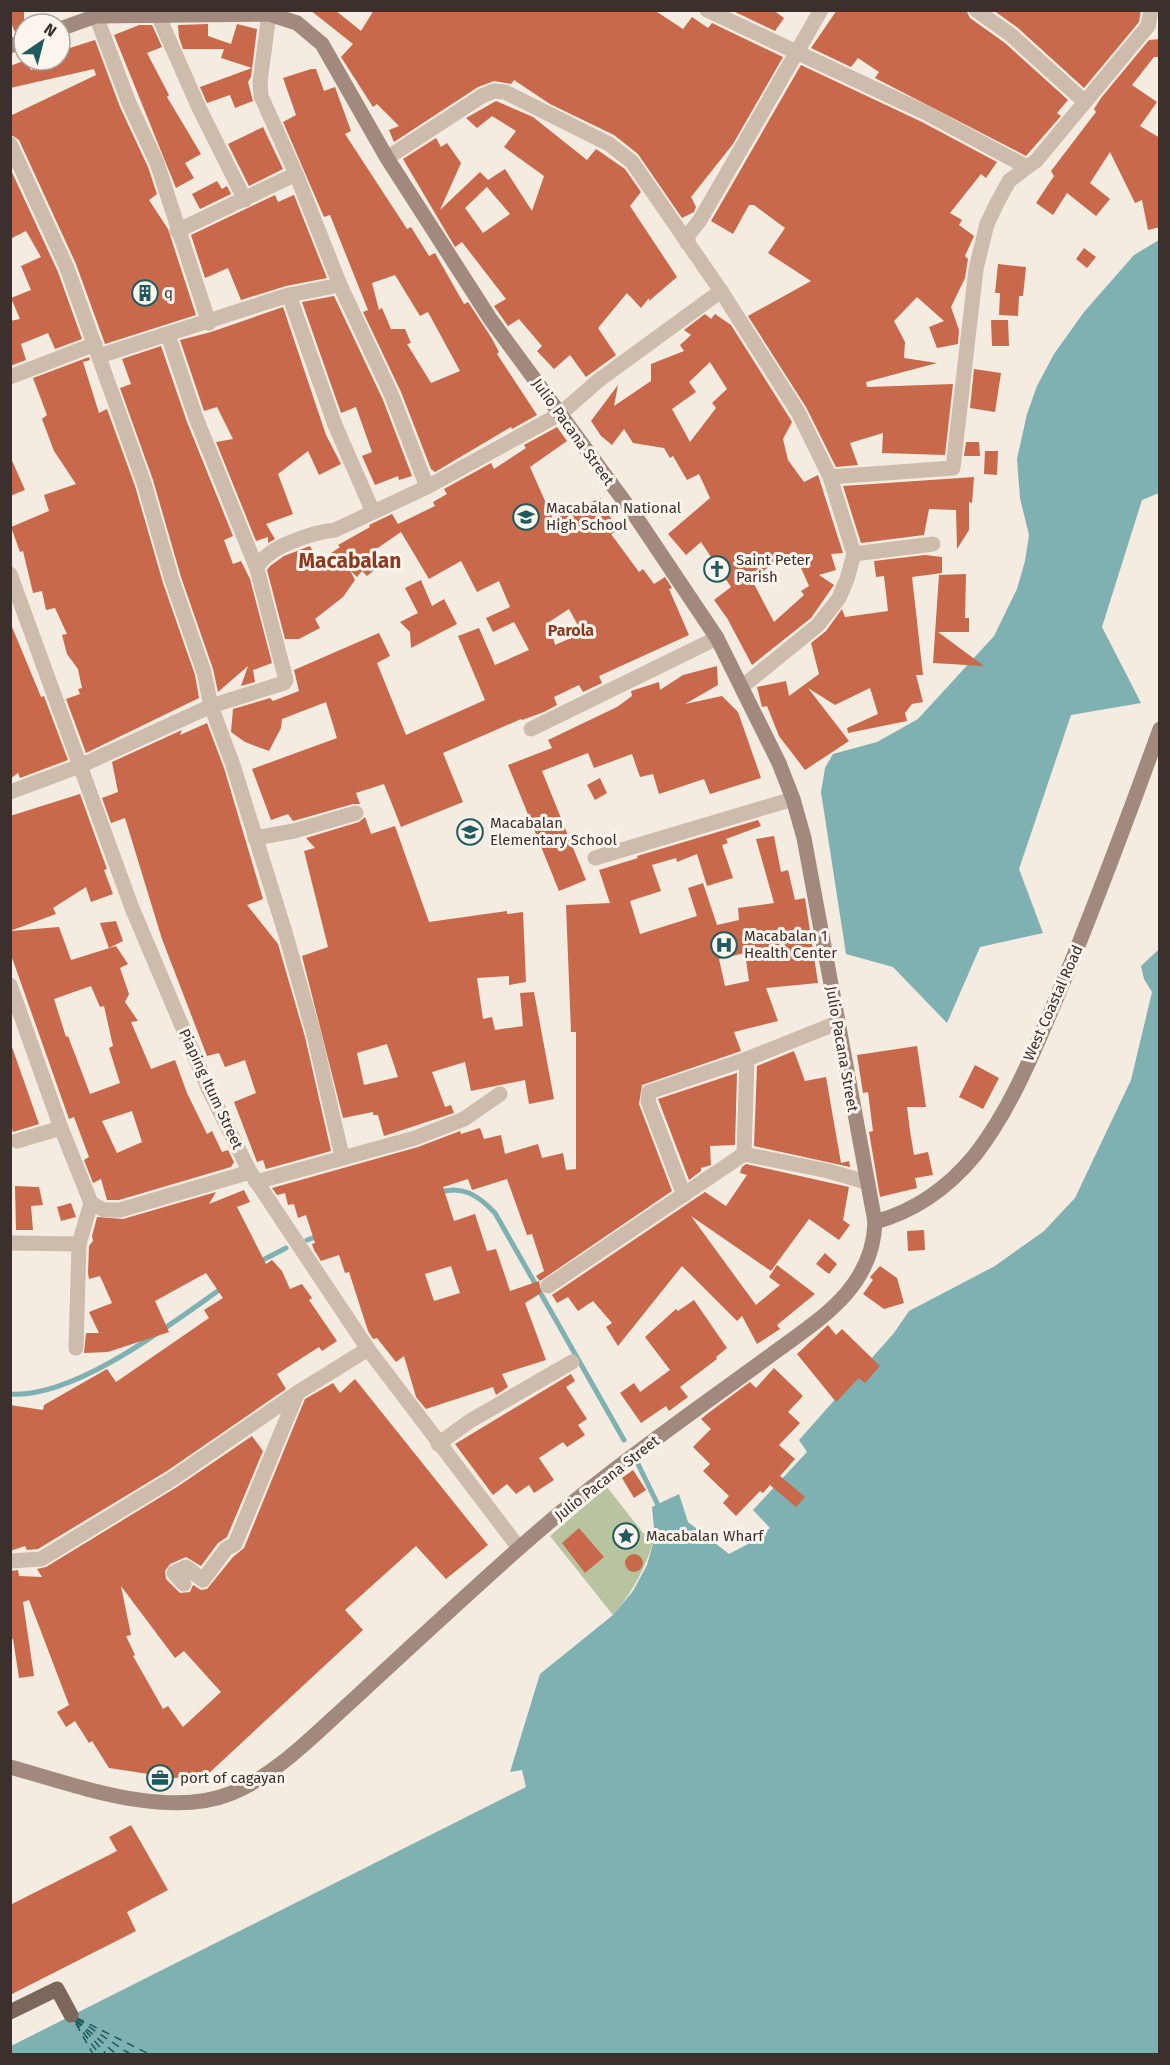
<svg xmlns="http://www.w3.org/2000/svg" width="1170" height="2065" font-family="'Fira Sans',sans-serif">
	<rect width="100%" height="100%" fill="#f4ebe1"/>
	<!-- green -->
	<path fill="#b8c4a0" d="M607,1487L643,1533L655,1536C646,1567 634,1590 613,1615L550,1536Z"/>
	<!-- water -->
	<g fill="#7fb0b2">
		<path d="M1159,240V493L1142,500L1102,627L1141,703L1071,715L1019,869L1043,933L980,947L947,1023L893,967L846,954L821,792L825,768L833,754L877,742L918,719L994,636L1017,589L1025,561L1029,535L1020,498L1017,459L1027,414L1037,386L1054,354L1084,312L1134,255Z"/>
		<path d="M1157,951H1159V2054H11V2046L526,1787L522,1770L510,1772L540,1674L613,1615L633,1591L647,1565L655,1537L652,1507L679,1494L688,1522L729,1554L752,1542L770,1528L753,1510L807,1452L799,1440L894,1333L909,1311L995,1266L1044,1231L1075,1198L1131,1080L1152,992L1144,979L1141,966Z"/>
	</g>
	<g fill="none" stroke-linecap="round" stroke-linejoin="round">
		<!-- stream -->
		<g stroke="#7fb0b2" stroke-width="5">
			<path d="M438,1193C462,1184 479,1196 495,1213L624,1440"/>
			<path d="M307,1240L319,1236"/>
			<path d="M259,1262L286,1248"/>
			<path d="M10,1394C74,1399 171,1324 222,1288"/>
			<path d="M638,1464L658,1505"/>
		</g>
		<!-- ferry -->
		<g stroke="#1f5a5e" stroke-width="1.5" stroke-dasharray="8 6" stroke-linecap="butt">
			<path d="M77,2018L149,2054"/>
			<path d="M77,2019L130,2054"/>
			<path d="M76,2020L116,2054"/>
			<path d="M76,2020L106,2054"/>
			<path d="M75,2021L99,2054"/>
			<path d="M76,2024L93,2054"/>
		</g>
	</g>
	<!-- building -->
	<g fill="#c8694b" fill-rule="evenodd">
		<path d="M10,10H24V31L16,34L10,21Z"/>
		<path d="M310,10H335L361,31L374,10H654L683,29L692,17L708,28L712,23L783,57L733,144L691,197L696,207L694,212L682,218L638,154L614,135L550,104L514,80L511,84L494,81L478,87L394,142L389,130L399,126L377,104L373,107L341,57L353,44Z"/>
		<path d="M731,10H773L784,18L775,31Z"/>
		<path d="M837,10H966L970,18L1005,43L1068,100L1057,113L1061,116L1026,156L875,78L879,72L858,58L851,67L811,48Z"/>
		<path d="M993,10H1141L1139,22L1084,88L1018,28Z"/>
		<path d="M208,24V36L231,44L237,24L257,29L251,77L248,82L253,101L235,108L230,95L207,103L200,87L252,68L221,58L224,49H183L179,37L178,25Z"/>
		<path d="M139,25H152L162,47L147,53L169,95L167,97L201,154L185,163L194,178L176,188L114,35Z"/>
		<path d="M1160,39V57H1154L1132,85L1157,102L1140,126L1160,138V227L1148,230L1142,200L1135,203L1110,152L1090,183L1110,199L1096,216L1067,193L1053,215L1036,203L1054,176L1051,171L1096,112L1094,109L1101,98L1149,40Z"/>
		<path d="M95,40L120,107L148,167L157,194L149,200L168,229L196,315L105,344L76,264L19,140L10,134V116L96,75L94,69L10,88V66L26,60L31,70L60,60V51Z"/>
		<path d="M801,65L922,122L997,162L986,178L981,174L950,213L962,220L959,225L974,236L965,256L968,259L965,278L951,307L959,330L958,344L937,348L929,327L944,321L917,297L894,321L905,342L904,358L937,363L866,382L867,387L953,384L945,455L882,453L883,433L850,443L858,465L836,467L806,407L748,316L811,281L768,253L785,228L754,205H749L733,234L711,221Z"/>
		<path d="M311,69H316L324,91L335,87L351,131L345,134L407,229L411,227L429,256L435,253L464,304L468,302L491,337L499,352L497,354L537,415L512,429L511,427L435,472L431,469L401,392L363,312L368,310L330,215L324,217L283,122L296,115L283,78ZM395,275L420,316L428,312L460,371L431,383L407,344L411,343L405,329H391L382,308L379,310L372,283Z"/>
		<path d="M496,101L533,117L587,160L596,149L625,169L641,192L630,206L677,277L649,301V298L641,308L627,293L598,328L616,355L586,377L570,355L554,369L537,351L542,346L519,319L508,326L494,306L506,299L462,242L455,247L403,159L436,138L441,147L447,143L461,163L440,210L480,172L488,180L505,169L532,211L544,176L504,147L516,131L492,116L477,128L466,118ZM487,187L510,214L483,233L465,208Z"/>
		<path d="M263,127L283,169L249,186L228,144Z"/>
		<path d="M10,168L58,272L82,339L55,349L48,333L21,344L26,360L10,366V321L20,319L11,298L31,290L21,266L41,257L26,231L10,239Z"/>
		<path d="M217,181L222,189L227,186L231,194L200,209L192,194Z"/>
		<path d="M275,195L278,202L294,195L327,278L286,286L241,300L228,268L205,278L191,235Z"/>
		<path d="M1084,248L1096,257L1087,268L1076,259Z"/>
		<path d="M998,264L1026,267L1023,296H1019L1018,316L999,315L1000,293H995Z"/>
		<path d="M334,296L383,400L412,476L399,480L398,476L375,485L362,456L372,452L356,407L341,413L302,302Z"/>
		<path d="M283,307L326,435L341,464L319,475L308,451L278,474L293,514L266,524L275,539L268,543V537L256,541L216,442L233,439L217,407L204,411L180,340L211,332Z"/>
		<path d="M705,314L711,319L715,314L731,325L789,417L792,422L783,439L788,460L804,482L818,475L843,553L831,554L836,570L819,575L834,585L811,618L752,665L727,618L714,600L731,587L701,542L686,555L668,534L710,498L699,474L687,480L673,456L670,458L664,448L633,443L624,429L612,445L601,436L591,421L618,385L614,406L651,381V364L684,351L680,345L691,335L684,330ZM710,362L727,389L712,403L716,408L690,442L672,409L696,392L689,382ZM794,552L809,586L801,591L804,595L774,622L753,582L768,575L764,570Z"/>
		<path d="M991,320H1008L1009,346H992Z"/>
		<path d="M161,346L187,422L233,536L224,540L233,564L241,561L250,579L272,663L253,670L255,682L241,686L248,666L218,692L213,669L181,577L153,480L120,388L131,384L122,359Z"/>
		<path d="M89,357L90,360L83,362L99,413L107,409L135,486L163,583L195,675L199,698L86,753L66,699L80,694L78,689L82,688L78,669L67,654L62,635L67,634L55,608L46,610L42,591L33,593L23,551L20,552L11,527L49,511L44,495L76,484L54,451L42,419L47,415L33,378Z"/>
		<path d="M974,369L1001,373L995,412L970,408Z"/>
		<path d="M557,427L567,441L530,467L553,519L601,498L617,531L611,534L639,572L643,569L654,584L665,577L672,588L669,589L689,635L599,676L602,683L583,692L579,685L554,697L557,705L544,712L522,720L521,719L443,753L463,802L401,827L384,784L356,793L360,804H353L293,821L288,814L271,820L252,769L337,738L326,702L282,719L281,728L269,751L245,742L231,732L233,709L270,698L273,701L299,691L294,670L379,633L390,656L377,663L406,735L485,700L458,636L479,628L495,665L529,650L514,622L493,632L486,618L510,607L499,581L477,592L461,561L429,579L401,532L369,554L379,566L367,576L362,571L357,577L350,570L355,580L343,597L315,619L320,628L299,639H285L267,570L270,566L284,556L310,546L318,562L340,547L338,545L370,527L369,525L392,514L398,524L435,506L433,502L447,494L444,489L491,463L494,469L526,448L524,445ZM569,609L582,633L555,645L549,622Z"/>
		<path d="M966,442H979L980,456H964Z"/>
		<path d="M985,451H998L997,475L984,474Z"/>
		<path d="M10,456L25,490L10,496Z"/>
		<path d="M974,477L972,503L969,502V530L957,549L956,510L929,509L924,535L861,543L843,486Z"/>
		<path d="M925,555L942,557V573L912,577L923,675H916L923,702L912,704L905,713L907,721L848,733L847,728L878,714L870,688L835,705L808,688L849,741L805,770L779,736L767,706L762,707L757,687L786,681L789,696L819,674L811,643L826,631L842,609L845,617L888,611L884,576L876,577L874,561Z"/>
		<path d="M966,574L965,618H969V632H938L984,666L933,663L939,575Z"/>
		<path d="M421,580L432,606L444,599L457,624L411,648L410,632L400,622L418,613L405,588Z"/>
		<path d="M10,622L41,697L44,696L68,760L20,778L18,773L10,779Z"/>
		<path d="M717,666L718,685L685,704L722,696L738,712L761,778L710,794L704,779L659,794L653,774L640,777L632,754L594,768L588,753L542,771L586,880L559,891L508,765L552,748L548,740L617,707L632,696L631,691L659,682L660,690L683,675Z"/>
		<path d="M207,723L224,768L263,899L247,905L278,944L305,1037L331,1151L266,1169L263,1160L257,1162L234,1102L256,1093L245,1060L225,1067L219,1053L207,1056L162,939L125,818L111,823L102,798L118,792L112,762L182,730L180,735Z"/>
		<path d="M600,778L607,793L595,800L587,785Z"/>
		<path d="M80,794L107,869L104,870L113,894L91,902L86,887L53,908L56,914L10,931V816Z"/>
		<path d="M365,817L371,834L395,826L429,922L507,911V914L523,912L526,982L509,985V976L477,978L483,1019L492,1017L495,1030L523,1026L520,993L534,992L554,1099L529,1104L525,1080L471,1091L465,1062L432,1072L445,1107L451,1105L454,1113L384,1136L378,1115H373V1112L343,1118L302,956L328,947L304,851L315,848L306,838L359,822ZM387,1044L398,1077L364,1085L357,1053Z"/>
		<path d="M758,820L761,826L726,839L728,843L722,845L733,878L707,886L697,854L677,862L676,858L652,865L661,891L630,901L640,934L697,916L688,888L703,883L717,925L739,920L738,908L774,903L756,839L774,836L781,872L788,870L795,900L805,898L818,983L766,988L778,1021L734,1032L741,1051L642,1085L639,1104L672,1191L540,1281L536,1276L544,1271L532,1234L527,1235L507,1179L472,1190L468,1179L443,1187L454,1221L475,1214L487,1251L496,1249L510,1291L539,1281L541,1293L525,1303L546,1360L502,1374L508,1387L496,1395L493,1387L426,1409L416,1397L404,1356L396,1362L377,1338L373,1339L368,1331L349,1272L345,1273L339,1255L321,1261L314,1250L312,1244L315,1243L306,1215L298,1218L294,1204L288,1205L285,1193L277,1195L272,1188L418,1147L460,1131L461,1134L480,1128L484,1139L501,1135L505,1154L538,1144L542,1158L563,1153L566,1170L576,1169V1032H571L566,905L610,903L599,870L638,858L637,856ZM745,953L749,981L725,986L719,959ZM451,1266L460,1293L434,1301L425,1274Z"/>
		<path d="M116,921L123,941L109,948L100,923Z"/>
		<path d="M59,927L71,960L116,946L128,964L120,968L129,994L125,1002L138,1021L131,1022L151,1069L175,1060L187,1093L207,1134L212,1131L222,1152L228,1150L234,1162L231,1167L119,1200H107L101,1179L93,1183L84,1160L89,1157L74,1117L69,1119L10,952V931ZM91,986L100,1007L104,1006L113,1046L109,1048L120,1083L90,1094L68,1036L66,1037L54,999ZM132,1111L142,1142L117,1153L102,1121Z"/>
		<path d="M917,1046L926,1107H907L910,1131L914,1155L928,1152L933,1175L915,1178L917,1188L880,1197L869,1132L873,1131L868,1092L863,1093L857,1055Z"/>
		<path d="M12,1047L39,1124L13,1132L10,1123Z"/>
		<path d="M794,1051L805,1081L826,1077L841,1163L849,1161L850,1167L754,1146L757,1066Z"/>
		<path d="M975,1065L999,1078L983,1109L959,1097Z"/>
		<path d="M737,1073L735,1145L710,1146L711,1165L701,1168V1171L689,1180L658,1099Z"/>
		<path d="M746,1164L849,1187L843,1220L850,1225L839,1240L809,1219L771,1271L691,1216L756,1305L780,1285L769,1277L777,1265L815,1294L777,1325L780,1329L757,1344L742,1316L737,1321L682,1266L618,1346L606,1327L612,1323L593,1301L578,1311L568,1297L557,1303L552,1295L705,1192L726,1206L747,1175L740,1173L742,1167Z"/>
		<path d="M15,1186L39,1187L43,1205L31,1206L33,1230H16Z"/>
		<path d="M244,1190L250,1202L237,1207L266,1264L272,1260L282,1271L290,1289L302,1284L312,1298L309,1300L337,1341L322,1351L319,1347L277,1374L286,1389L167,1471L38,1549L27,1550L25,1546L10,1551V1405L43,1410L44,1405L107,1369L116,1382L209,1318L204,1310L223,1298L206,1273L155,1301L169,1332L108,1352L84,1353L86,1333H99L89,1312L112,1303L100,1276L89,1279L88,1273L89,1246L93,1241L92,1236L97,1217L123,1219L216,1192L209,1204Z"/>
		<path d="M71,1203L76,1217L61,1221L57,1207Z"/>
		<path d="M924,1230L925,1250L908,1251L907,1231Z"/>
		<path d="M825,1253L837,1264L829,1274L816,1264Z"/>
		<path d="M880,1266L897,1278L904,1303L884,1309L863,1294L873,1280L870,1277Z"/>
		<path d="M694,1300L727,1348L716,1357L717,1359L680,1387L688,1397L669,1411L666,1406L641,1423L620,1393L634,1383L640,1392L670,1370L645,1337L676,1309L678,1311Z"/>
		<path d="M828,1325L836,1335L842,1329L880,1366L865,1383L859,1378L836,1402L797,1354Z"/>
		<path d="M774,1368L803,1396L788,1412L800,1423L779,1445L795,1459L780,1476L805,1497L796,1507L770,1485L763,1493L760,1491L736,1516L723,1503L729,1496L703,1471L710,1464L693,1447L711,1429L701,1419L707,1414L750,1382L756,1388Z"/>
		<path d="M571,1374L575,1381L566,1387L587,1419L578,1425L585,1435L567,1447L563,1442L539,1458L554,1480L534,1493L529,1485L516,1494L507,1484L493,1495L455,1444Z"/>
		<path d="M355,1379L488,1545L446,1579L416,1546L345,1610L363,1630L208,1774L175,1778L109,1768L92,1741L89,1743L75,1721L66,1727L57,1712L69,1705L29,1600L23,1602L34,1676L19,1678L13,1639H10V1571L18,1570L19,1576L42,1577L37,1569L46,1567L177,1487L252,1436L263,1451L227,1537L218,1543L201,1566L186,1557L170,1564L165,1571L166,1579L180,1593L190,1592L193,1585L201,1590L207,1589L233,1557L244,1548L305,1399L333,1383L340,1393ZM121,1586L175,1658L184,1651L221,1692L183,1727L168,1706L163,1709L133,1656L135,1655L126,1636L131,1635Z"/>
		<path d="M633,1470L646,1490L634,1498L622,1478Z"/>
		<path d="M579,1528L604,1557L585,1573L562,1543Z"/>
		<circle cx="634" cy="1563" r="9"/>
		<path d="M131,1825L168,1890L127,1912L136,1931L10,1995V1905L117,1851L109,1837Z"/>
	</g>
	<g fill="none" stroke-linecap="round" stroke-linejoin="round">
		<!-- street -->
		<g stroke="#cdbbac" stroke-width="15">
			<path d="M707,10L926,113L1027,167L1036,161L1148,26L1151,10"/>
			<path d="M976,10L1011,35L1085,102"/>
			<path d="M269,14L260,82L261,96L296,174"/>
			<path d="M158,15L199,108L245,200"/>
			<path d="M96,16L129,103L157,163L209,323"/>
			<path d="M10,144L67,268L144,483L172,580L204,672L211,706L233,765L285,932L314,1035L342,1156"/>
			<path d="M387,158L482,96L494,91L505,92L609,144L632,162L721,291L798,412L830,477L854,554L847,579L839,598L818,625L743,686"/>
			<path d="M177,231L296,174L340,285L392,396L427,487"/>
			<path d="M687,243L689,234L700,220L821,10"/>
			<path d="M289,295L335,425L373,512"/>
			<path d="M168,335L196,418L257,569"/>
			<path d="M99,356L289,295L340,285"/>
			<path d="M10,377L95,344"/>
			<path d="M830,477L953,468L976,269L987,224L997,203L1009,181L1027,167"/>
			<path d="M854,554L933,544"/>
			<path d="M10,574L132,908L209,1090L250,1172L368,1349L519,1548"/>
			<path d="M531,729L717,638"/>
			<path d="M10,792L80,766L211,706L284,683L286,680L257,569C264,547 315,532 335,530L427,487L560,414L599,380L721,291"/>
			<path d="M255,838L294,831L356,813"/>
			<path d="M595,858L793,799"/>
			<path d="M10,985L61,1128L91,1203L104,1210H120L250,1172"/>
			<path d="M17,1141L61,1128"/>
			<path d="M744,1154L828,1171L866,1182"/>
			<path d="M256,1182L415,1138L464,1119L500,1094"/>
			<path d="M684,1195L648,1101L649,1092L747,1059L837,1023"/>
			<path d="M10,1243L79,1244"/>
			<path d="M548,1286L744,1154L747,1059"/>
			<path d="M76,1348L79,1244L91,1203"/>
			<path d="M438,1444L470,1421L572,1362"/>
			<path d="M10,1561L41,1559L172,1479L297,1393L368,1349"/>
			<path d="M184,1584L174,1573L186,1567L203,1580L226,1549L235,1544L297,1394"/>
		</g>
		<!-- secondary -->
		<g stroke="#a18a7d" stroke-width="15">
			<path d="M10,46L24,41"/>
			<path d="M875,1222C915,1211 948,1188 975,1155C1011,1109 1034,1051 1057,997C1094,909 1127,820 1160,729"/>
			<path d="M10,1767C76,1785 166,1820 232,1793C278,1774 317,1732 354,1699C408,1649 462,1599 517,1550C596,1479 685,1418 771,1355C820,1319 873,1288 875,1222L804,838L793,799L779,763L717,638L638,520L491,320L387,158L322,44L297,23L269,14L96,16L60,29"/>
		</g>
		<!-- primary -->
		<path stroke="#7d675c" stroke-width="15" d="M10,2012L57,1989L71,2015"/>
	</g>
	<!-- icons -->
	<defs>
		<g id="building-ring" transform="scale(1.35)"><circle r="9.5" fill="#fbf5ee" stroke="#1f5a5e" stroke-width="1.5"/><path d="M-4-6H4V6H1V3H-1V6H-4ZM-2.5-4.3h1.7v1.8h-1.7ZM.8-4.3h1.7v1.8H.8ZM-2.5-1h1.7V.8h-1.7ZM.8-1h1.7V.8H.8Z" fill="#1f5a5e"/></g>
		<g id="school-ring" transform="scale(1.35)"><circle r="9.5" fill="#fbf5ee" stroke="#1f5a5e" stroke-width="1.5"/><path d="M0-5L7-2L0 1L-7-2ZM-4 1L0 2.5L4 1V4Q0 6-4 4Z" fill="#1f5a5e"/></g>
		<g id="church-ring" transform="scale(1.35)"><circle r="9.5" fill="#fbf5ee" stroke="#1f5a5e" stroke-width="1.5"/><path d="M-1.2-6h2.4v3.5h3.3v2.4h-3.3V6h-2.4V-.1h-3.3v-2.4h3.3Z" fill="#1f5a5e"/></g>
		<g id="hospital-ring" transform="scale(1.35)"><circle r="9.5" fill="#fbf5ee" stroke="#1f5a5e" stroke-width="1.5"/><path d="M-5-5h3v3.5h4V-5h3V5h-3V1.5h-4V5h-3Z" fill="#1f5a5e"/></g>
		<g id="sight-ring" transform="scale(1.35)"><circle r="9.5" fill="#fbf5ee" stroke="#1f5a5e" stroke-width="1.5"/><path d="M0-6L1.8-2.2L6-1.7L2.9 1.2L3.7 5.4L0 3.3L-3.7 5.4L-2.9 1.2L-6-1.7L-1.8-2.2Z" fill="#1f5a5e"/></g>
		<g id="office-ring" transform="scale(1.35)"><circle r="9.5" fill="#fbf5ee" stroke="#1f5a5e" stroke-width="1.5"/><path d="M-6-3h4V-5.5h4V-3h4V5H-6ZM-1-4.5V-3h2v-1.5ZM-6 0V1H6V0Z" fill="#1f5a5e"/></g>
	</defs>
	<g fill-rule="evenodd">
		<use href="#building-ring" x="145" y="293"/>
		<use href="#school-ring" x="526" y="517"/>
		<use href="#church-ring" x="717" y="569"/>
		<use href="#school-ring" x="470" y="832"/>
		<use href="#hospital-ring" x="724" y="945"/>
		<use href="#sight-ring" x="626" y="1536"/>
		<use href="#office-ring" x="160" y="1778"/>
	</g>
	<g text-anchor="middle" stroke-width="6" stroke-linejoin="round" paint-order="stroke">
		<!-- poi labels -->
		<g font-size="15" fill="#3b302b" stroke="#fbf5ee" text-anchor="start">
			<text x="164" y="298">q</text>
			<text x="546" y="513">Macabalan National<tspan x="546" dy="17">High School</tspan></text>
			<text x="736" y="565">Saint Peter<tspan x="736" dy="17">Parish</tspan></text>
			<text x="490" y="828">Macabalan<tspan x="490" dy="17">Elementary School</tspan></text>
			<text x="744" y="941">Macabalan 1<tspan x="744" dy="17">Health Center</tspan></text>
			<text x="646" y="1541">Macabalan Wharf</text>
			<text x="180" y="1783">port of cagayan</text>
		</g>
		<!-- street labels -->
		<g font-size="15" fill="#3b302b" stroke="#fbf5ee">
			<text transform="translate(573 432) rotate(54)" y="5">Julio Pacana Street</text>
			<text transform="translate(1053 1003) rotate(-66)" y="5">West Coastal Road</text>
			<text transform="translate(842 1049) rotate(80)" y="5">Julio Pacana Street</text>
			<text transform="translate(211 1089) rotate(65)" y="5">Piaping Itum Street</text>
			<text transform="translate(607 1478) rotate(-38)" y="5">Julio Pacana Street</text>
		</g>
		<!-- neighbourhood labels -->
		<g font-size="16" font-weight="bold" fill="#8c3b22" stroke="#fbf5ee">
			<text x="571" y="636">Parola</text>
		</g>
		<!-- district labels -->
		<g font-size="21" font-weight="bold" fill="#8c3b22" stroke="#fbf5ee">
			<text x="350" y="568">Macabalan</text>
		</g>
	</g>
	<!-- border -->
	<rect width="1170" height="2065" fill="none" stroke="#3b302b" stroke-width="24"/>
	<!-- north arrow -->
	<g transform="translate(42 42) rotate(35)"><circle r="28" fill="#fbf5ee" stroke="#aea6a0" stroke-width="1.5"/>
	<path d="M0-4.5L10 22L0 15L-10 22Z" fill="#1f5a5e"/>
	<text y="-9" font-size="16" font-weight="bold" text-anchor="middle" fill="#3b302b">N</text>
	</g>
</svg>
